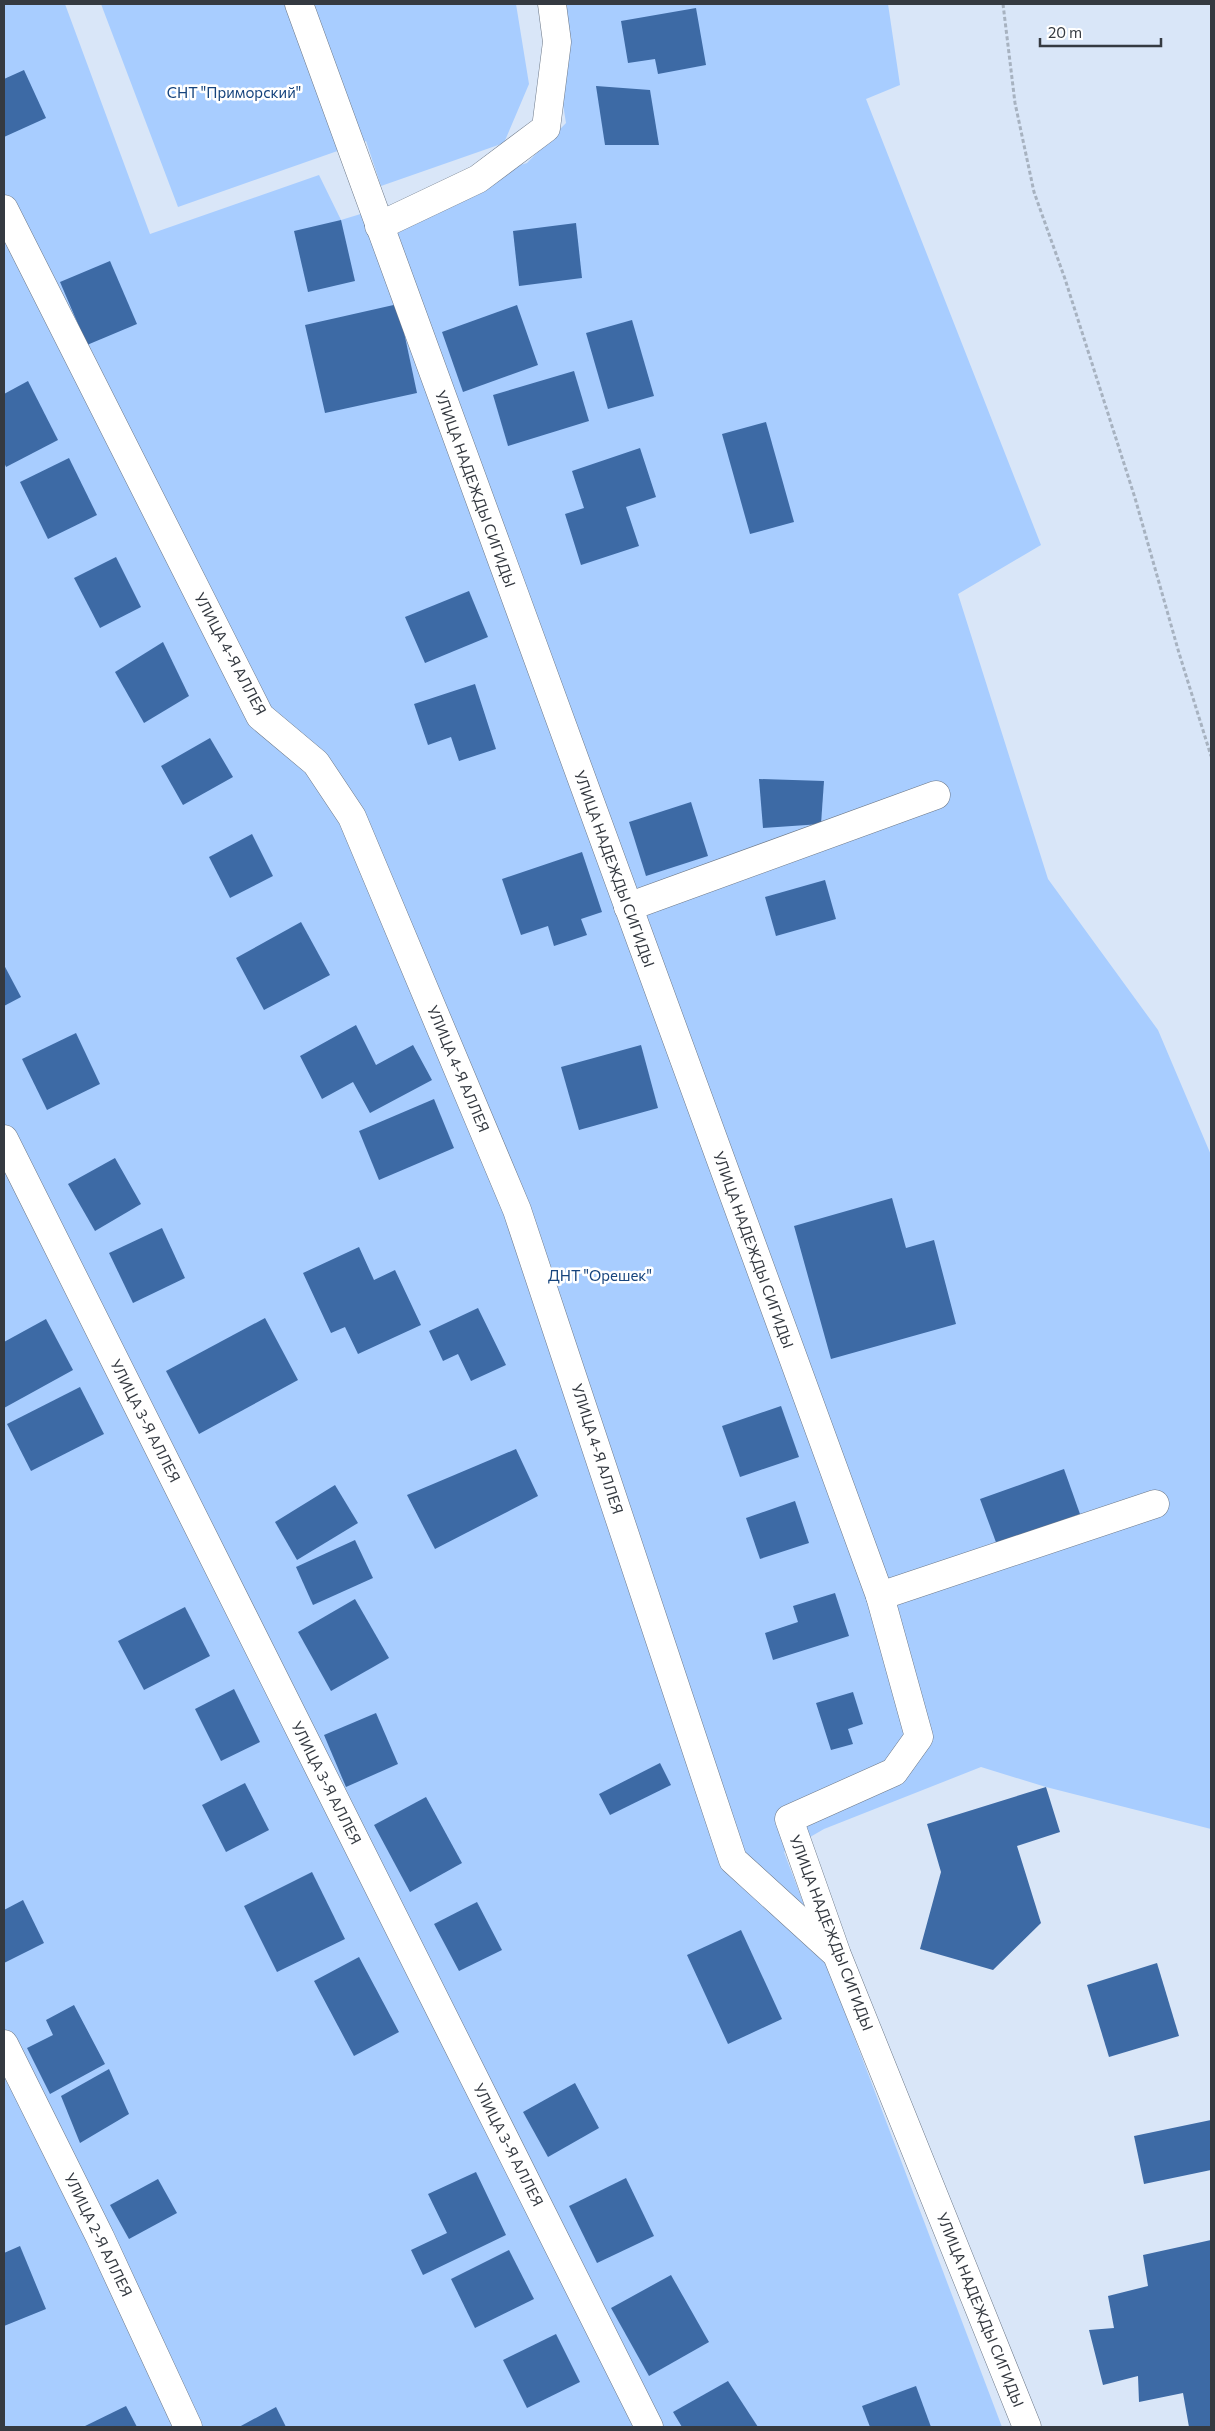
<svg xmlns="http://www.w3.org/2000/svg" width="1215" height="2431" font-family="Commissioner,sans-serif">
	<rect width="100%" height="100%" fill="#d9e6f8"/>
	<!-- green -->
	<g fill="#a8cdff">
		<path d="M4,4H65L150,234L319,175L341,220L527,163L566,123L547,4H888L900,85L866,99L1041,545L958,594L1048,879L1158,1030L1211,1155V1829L1046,1787L981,1767L824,1829L784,1852L1002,2427H4Z"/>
		<path d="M101,4H516L529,84L504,143L381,186L366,141L178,207Z"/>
	</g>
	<!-- building -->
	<g fill="#3d6aa5">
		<path d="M696,8L706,65L658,74L655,59L628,63L621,21Z"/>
		<path d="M24,70L46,118L4,137V79Z"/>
		<path d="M596,86L650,90L659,145H605Z"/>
		<path d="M341,220L355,281L308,292L294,231Z"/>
		<path d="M576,223L582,278L519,286L513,231Z"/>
		<path d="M110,261L137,324L87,345L60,282Z"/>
		<path d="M398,304L417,393L325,413L305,325Z"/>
		<path d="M517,305L538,365L463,392L442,332Z"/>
		<path d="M632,320L654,396L608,409L586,333Z"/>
		<path d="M574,371L589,421L508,446L493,395Z"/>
		<path d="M28,381L58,440L6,467L4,462V394Z"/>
		<path d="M766,422L794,522L750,534L722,434Z"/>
		<path d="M640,448L656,497L626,507L639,546L581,565L565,514L584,508L572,471Z"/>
		<path d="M69,458L97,515L48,539L20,482Z"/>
		<path d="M116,557L141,607L100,628L74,578Z"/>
		<path d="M469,591L488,637L425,663L405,617Z"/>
		<path d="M163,642L189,696L144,723L115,672Z"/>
		<path d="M475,684L496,749L459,761L451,737L428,745L414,704Z"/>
		<path d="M210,738L233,777L183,805L161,766Z"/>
		<path d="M759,779L824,781L821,824L763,828Z"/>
		<path d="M691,802L708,856L646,876L629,822Z"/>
		<path d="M252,834L273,876L230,898L209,857Z"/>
		<path d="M582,852L602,912L581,919L587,935L554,946L548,926L521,935L502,879Z"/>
		<path d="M825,880L836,919L776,936L765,897Z"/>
		<path d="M301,922L330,975L264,1010L236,958Z"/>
		<path d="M4,965L21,997L4,1006Z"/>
		<path d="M356,1025L376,1065L413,1045L432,1080L370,1113L353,1082L322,1099L300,1056Z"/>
		<path d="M76,1033L100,1084L47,1110L22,1059Z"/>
		<path d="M641,1045L658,1108L579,1130L561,1067Z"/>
		<path d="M434,1099L454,1148L379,1180L359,1131Z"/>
		<path d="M115,1158L141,1204L95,1231L68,1184Z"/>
		<path d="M892,1198L906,1248L934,1240L956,1324L831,1359L794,1226Z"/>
		<path d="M162,1228L185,1278L133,1303L109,1253Z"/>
		<path d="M359,1247L374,1280L395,1270L421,1325L358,1354L345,1327L331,1333L303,1273Z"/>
		<path d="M478,1308L506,1365L471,1381L458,1354L443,1361L429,1331Z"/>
		<path d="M265,1318L298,1380L199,1434L166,1371Z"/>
		<path d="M46,1319L73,1370L4,1408V1342Z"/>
		<path d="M80,1387L104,1434L31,1471L7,1424Z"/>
		<path d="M781,1406L799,1457L740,1477L722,1426Z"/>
		<path d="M516,1449L538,1496L435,1549L407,1495Z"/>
		<path d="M1064,1469L1080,1514L997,1545L980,1499Z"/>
		<path d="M335,1485L358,1523L297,1560L275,1522Z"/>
		<path d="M795,1501L809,1543L760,1559L746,1518Z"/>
		<path d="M355,1540L373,1578L313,1605L296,1567Z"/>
		<path d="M835,1593L849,1636L773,1660L765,1633L798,1622L793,1606Z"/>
		<path d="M355,1599L389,1658L331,1691L298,1632Z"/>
		<path d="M185,1607L210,1656L144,1690L118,1641Z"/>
		<path d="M234,1689L260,1742L221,1761L195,1709Z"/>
		<path d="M853,1692L863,1724L848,1729L853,1744L831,1750L816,1703Z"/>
		<path d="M376,1713L398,1764L346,1787L324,1735Z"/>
		<path d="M660,1763L671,1785L610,1815L599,1794Z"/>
		<path d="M245,1783L269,1830L226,1852L202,1805Z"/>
		<path d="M1046,1787L1060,1832L1017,1846L1041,1923L993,1970L920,1949L941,1872L927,1824Z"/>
		<path d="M426,1797L462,1863L410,1892L374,1825Z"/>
		<path d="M312,1872L345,1939L277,1972L244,1906Z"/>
		<path d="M23,1900L44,1943L4,1963V1910Z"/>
		<path d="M477,1902L502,1950L459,1971L434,1924Z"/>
		<path d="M741,1930L782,2019L728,2044L687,1955Z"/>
		<path d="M359,1957L399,2032L354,2056L314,1981Z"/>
		<path d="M1157,1963L1179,2036L1109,2057L1087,1985Z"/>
		<path d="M74,2005L105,2064L50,2094L27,2048L53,2035L46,2020Z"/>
		<path d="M109,2069L129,2114L80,2143L61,2096Z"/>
		<path d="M575,2083L599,2128L548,2157L523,2112Z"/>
		<path d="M1211,2120V2170L1144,2184L1134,2136Z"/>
		<path d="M476,2172L506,2235L423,2275L411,2250L447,2233L428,2194Z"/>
		<path d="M626,2178L654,2236L597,2263L569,2206Z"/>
		<path d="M158,2179L177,2213L129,2239L110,2205Z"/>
		<path d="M1211,2240V2427H1189L1183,2393L1139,2402L1138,2376L1103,2385L1089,2330L1114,2328L1108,2296L1148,2286L1143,2255Z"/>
		<path d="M20,2246L46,2309L4,2326V2253Z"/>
		<path d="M509,2250L534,2299L475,2328L451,2279Z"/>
		<path d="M671,2275L709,2342L649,2376L611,2308Z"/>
		<path d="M556,2334L580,2382L527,2408L503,2360Z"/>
		<path d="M728,2381L758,2427H682L673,2412Z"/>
		<path d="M916,2386L931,2427H870L862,2406Z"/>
		<path d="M126,2406L137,2427H83Z"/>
		<path d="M276,2407L286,2427H239Z"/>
	</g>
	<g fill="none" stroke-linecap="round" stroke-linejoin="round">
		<!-- minor casing -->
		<g stroke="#6c7888" stroke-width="29">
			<g id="minor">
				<path d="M299,4L880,1596L919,1737L894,1772L789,1819L837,1955L1027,2427"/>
				<path d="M4,209L260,716L316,763L352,817L517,1210L733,1860L834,1952"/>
				<path d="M379,226L478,179L546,128L557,42L552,4"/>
				<path d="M628,907L936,795"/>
				<path d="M4,1139L649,2427"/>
				<path d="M880,1596L1155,1504"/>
				<path d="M4,2044L100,2237L188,2427"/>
			</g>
		</g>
		<!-- path -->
		<path stroke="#a7b2c0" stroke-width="3" stroke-dasharray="4 2.5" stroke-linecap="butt" d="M1003,4L1015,103L1034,192L1065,279L1135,498L1179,653L1211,756"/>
		<!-- minor -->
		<use href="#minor" stroke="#fff" stroke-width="28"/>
	</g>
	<g text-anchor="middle" stroke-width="5" stroke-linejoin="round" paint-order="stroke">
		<!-- park labels -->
		<g font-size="15" fill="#16447d" stroke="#fff">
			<text x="234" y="98">СНТ "Приморский"</text>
			<text x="600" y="1281">ДНТ "Орешек"</text>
		</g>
		<!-- street labels -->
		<g font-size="15" fill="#353a41" stroke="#fff">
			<text transform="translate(475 489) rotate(70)" y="5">УЛИЦА НАДЕЖДЫ СИГИДЫ</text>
			<text transform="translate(230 654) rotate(62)" y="5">УЛИЦА 4-Я АЛЛЕЯ</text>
			<text transform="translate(614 869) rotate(70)" y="5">УЛИЦА НАДЕЖДЫ СИГИДЫ</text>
			<text transform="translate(458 1069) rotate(67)" y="5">УЛИЦА 4-Я АЛЛЕЯ</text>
			<text transform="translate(753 1250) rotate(70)" y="5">УЛИЦА НАДЕЖДЫ СИГИДЫ</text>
			<text transform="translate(145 1421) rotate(63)" y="5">УЛИЦА 3-Я АЛЛЕЯ</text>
			<text transform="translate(597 1449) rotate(72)" y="5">УЛИЦА 4-Я АЛЛЕЯ</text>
			<text transform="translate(326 1783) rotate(63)" y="5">УЛИЦА 3-Я АЛЛЕЯ</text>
			<text transform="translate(831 1933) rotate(69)" y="5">УЛИЦА НАДЕЖДЫ СИГИДЫ</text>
			<text transform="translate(508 2145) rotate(63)" y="5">УЛИЦА 3-Я АЛЛЕЯ</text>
			<text transform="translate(98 2235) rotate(64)" y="5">УЛИЦА 2-Я АЛЛЕЯ</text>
			<text transform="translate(980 2310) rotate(68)" y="5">УЛИЦА НАДЕЖДЫ СИГИДЫ</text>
		</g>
	</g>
	<!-- border -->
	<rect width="1215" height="2431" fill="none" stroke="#353a41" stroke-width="10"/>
	<!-- scale -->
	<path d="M1040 38v8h121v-8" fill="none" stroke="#353a41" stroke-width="2.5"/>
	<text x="1048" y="38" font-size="15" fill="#353a41" stroke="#ffffff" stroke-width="4" paint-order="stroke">20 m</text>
</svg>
